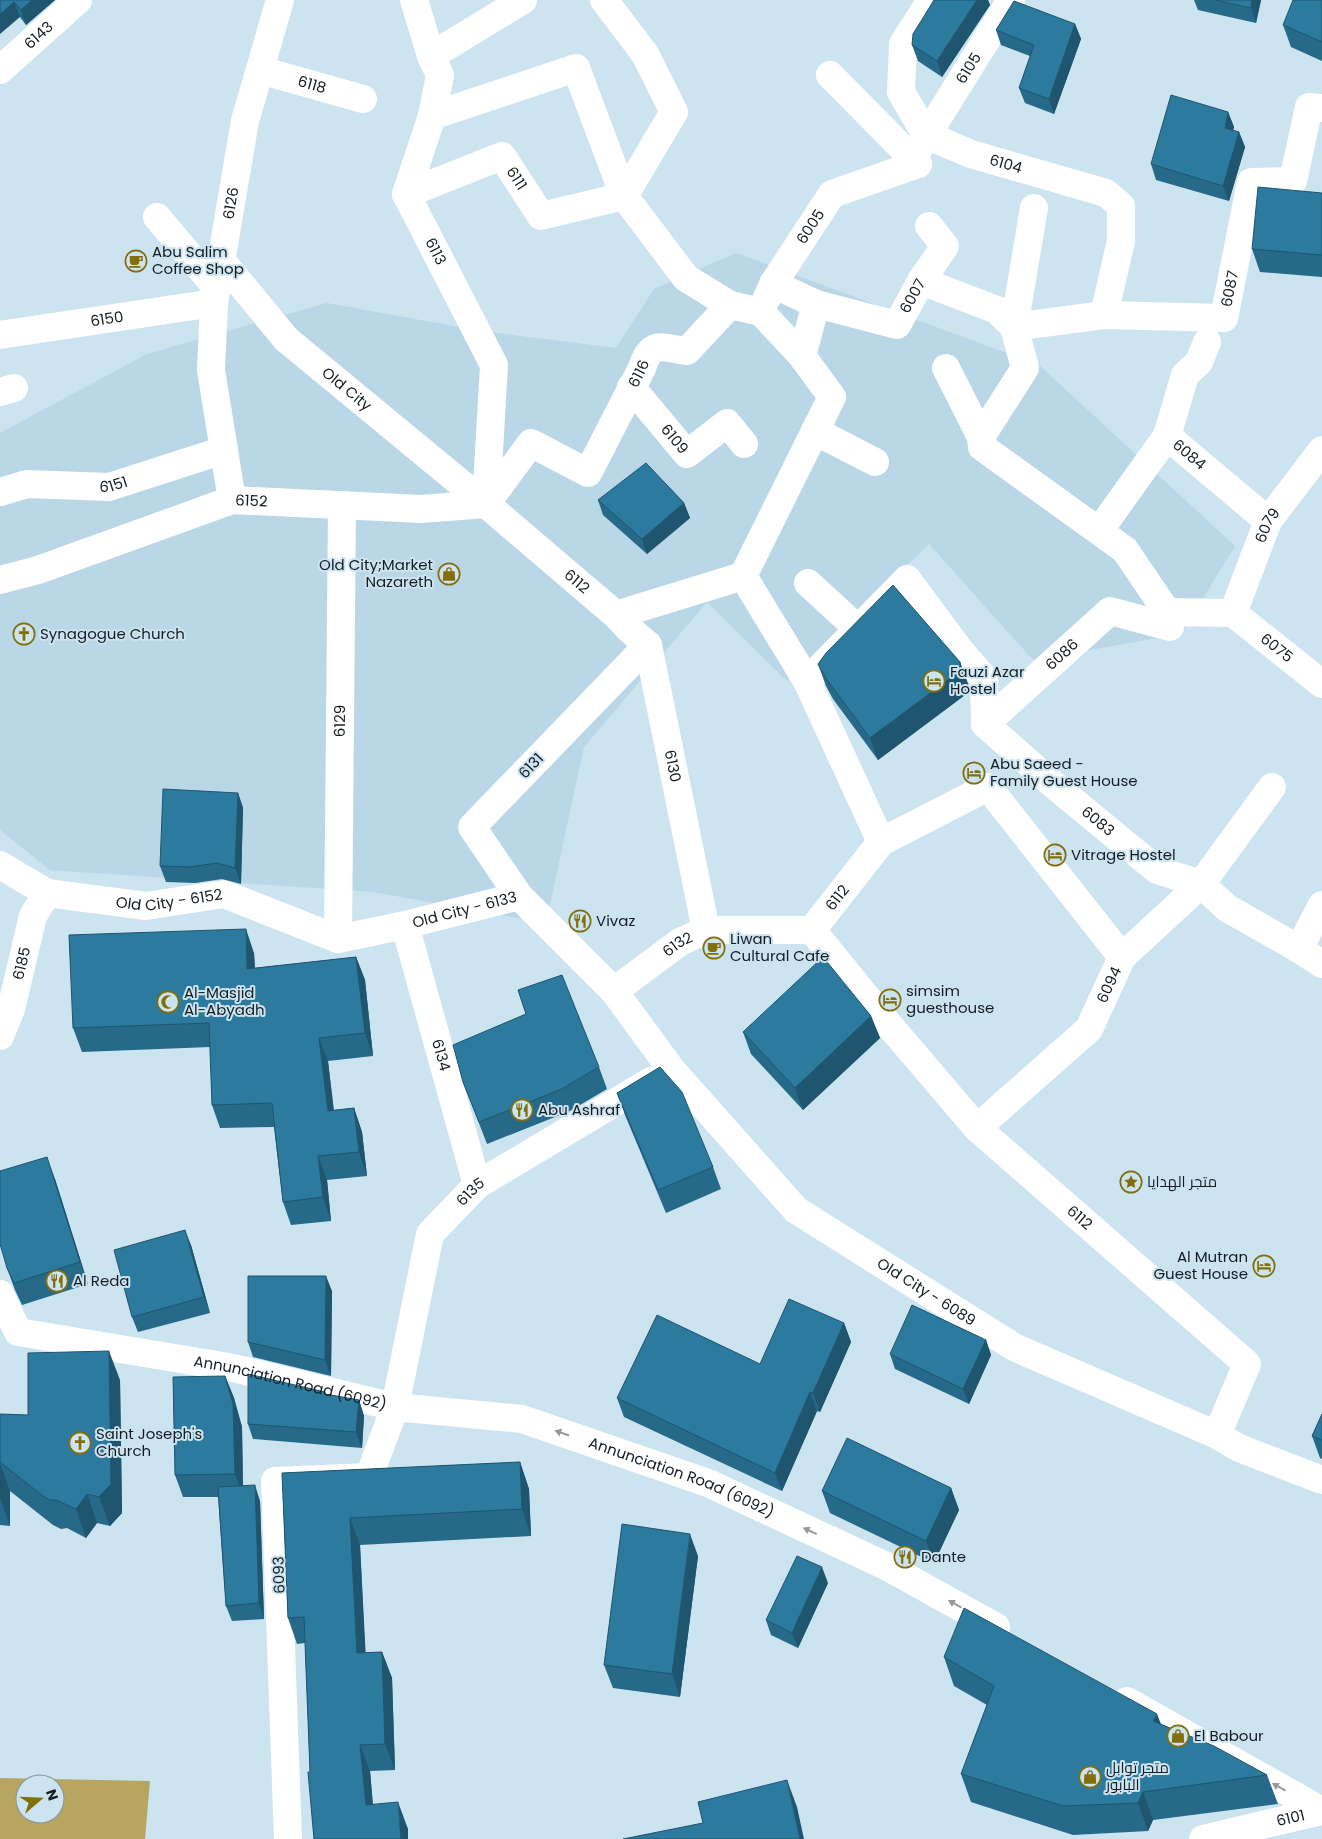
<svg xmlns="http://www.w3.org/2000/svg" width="1322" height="1839" font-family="Poppins,Cairo,sans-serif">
	<rect width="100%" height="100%" fill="#cce3f0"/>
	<!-- built -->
	<path fill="#bad7e8" d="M736,253L1039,365L1235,546L1181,634L1033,660L929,544L787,681L707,602L584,747L546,923L373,892L50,870L0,830V433L147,354L327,303L481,331L616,348L654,289Z"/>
	<!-- forest -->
	<path fill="#b8a660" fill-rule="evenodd" d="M0,1778L150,1781L145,1839H0ZM25,1784H55V1814H25Z"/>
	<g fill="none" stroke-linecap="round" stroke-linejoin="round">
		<!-- minor -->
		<g stroke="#fff" stroke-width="28">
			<path id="s1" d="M414,0L431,56L440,75L432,116L406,194L494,365L486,504"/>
			<path d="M604,0L645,54L674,112L624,196"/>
			<path id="s2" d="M931,0L903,44L901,92L926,135L971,154L1106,193L1121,206V241L1104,315"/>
			<path d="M431,56L523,0"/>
			<path id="s3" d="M0,70L78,0"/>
			<path id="s4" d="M260,70L363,99"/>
			<path d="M830,75L918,164"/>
			<path d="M432,116L576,68L624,196L686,278L730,305L761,312"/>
			<path id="s5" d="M919,148L1011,0"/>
			<path id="s6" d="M406,194L502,156L541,216L624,196"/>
			<path d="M157,217L216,287"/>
			<path id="s7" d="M221,260L286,339L486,504L616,615L628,628L648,645L706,930"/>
			<path id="s8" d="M921,281L997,310L1014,327L1104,315L1224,318L1251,182L1293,181L1309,107L1322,108"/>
			<path id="s9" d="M773,284L816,304L897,325L921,281L945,246L929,226"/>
			<path id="s10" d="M766,300L773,284L832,194L918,164"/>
			<path id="s11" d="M0,335L214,303"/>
			<path d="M802,356L816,304"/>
			<path d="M946,368L981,437L982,447L1125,550L1167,612"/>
			<path id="s12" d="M631,387L687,454L727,423L744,444"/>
			<path d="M0,392L14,388"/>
			<path d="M815,431L875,462"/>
			<path id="s13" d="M1167,436L1268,521"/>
			<path d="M981,437L1025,368L1014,327L1034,208"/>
			<path id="s14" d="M0,492L27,484L109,487L224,450"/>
			<path id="s15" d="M232,500L211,370L214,303L245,121L280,0"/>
			<path id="s16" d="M486,504L531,443L588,473L642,368C651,339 662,348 687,351L730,305"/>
			<path d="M1099,531L1167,436L1185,375L1199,362L1207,342"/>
			<path d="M743,576L832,397L802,356L761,312"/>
			<path d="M743,576L807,681L881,842"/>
			<path id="s17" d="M0,580L38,570L232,500L421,509L486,504"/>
			<path d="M808,583L858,629"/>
			<path id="s18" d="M1233,613L1268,521L1322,450"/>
			<path id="s19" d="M1233,613L1322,684"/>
			<path d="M616,615L743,576"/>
			<path id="s20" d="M648,645L472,827L519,896L614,991L671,1069L796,1210L1014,1347L1217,1435L1239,1448L1322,1480"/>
			<path id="s21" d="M807,681L907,579L962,653L984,678L985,724L1110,611L1170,627L1167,612L1233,613"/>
			<path id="s22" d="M985,724L1055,786L1157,870L1201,884L1227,908L1299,949L1322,964"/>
			<path id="s23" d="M0,865L47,893L146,906L224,894L338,939"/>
			<path id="s24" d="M405,925L477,1185"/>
			<path id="s25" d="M812,930L889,1025L977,1128L1247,1364L1217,1435"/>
			<path id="s26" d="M812,930L881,842L988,787L1122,957"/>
			<path id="s27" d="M338,939L342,505"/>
			<path id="s28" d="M338,939L405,925L519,896"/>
			<path d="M1299,949L1322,905"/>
			<path id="s29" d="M614,991L680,942L706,930H812"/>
			<path id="s30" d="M0,1036L11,1009L33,916L47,893"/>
			<path id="s31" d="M977,1128L1089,1029L1122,957L1201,884L1272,787"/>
			<path id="s32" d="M0,1294L18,1332L229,1367L395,1407L522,1419L708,1483L886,1566L996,1627"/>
			<path d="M1127,1701L1322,1811"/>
			<path id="s33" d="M288,1839L275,1481L369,1477L395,1407L430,1234L477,1185L651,1081"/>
			<path id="s34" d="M1203,1839L1321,1811"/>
		</g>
	</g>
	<!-- wall -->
	<g fill="#266988">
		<path d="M0,0H55L26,25L20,17Z"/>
		<path d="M934,0H988L990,5L942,77L918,61L912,45Z"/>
		<path d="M1194,0H1261L1256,23L1198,10Z"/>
		<path d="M1322,0V61L1291,47L1283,25Z"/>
		<path d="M1075,24L1081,39L1054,114L1025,103L1019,88L1030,56L1001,45L996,30Z"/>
		<path d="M1228,112L1234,127L1233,130L1239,132L1245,147L1229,201L1156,180L1151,164Z"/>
		<path d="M1322,193V277L1260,272L1252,249Z"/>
		<path d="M598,500L684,503L690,518L647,554L603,515Z"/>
		<path d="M960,662L968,684L969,692L878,760L833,699L826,686L818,664Z"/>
		<path d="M238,793L243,808L241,884L222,879L195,883L166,882L160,866Z"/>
		<path d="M254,953L255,968L356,957L365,980L373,1056L328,1061L334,1110L354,1108L362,1132L367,1176L327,1180L331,1221L291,1225L283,1202L274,1127L220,1128L212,1105L210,1047L82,1052L73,1028Z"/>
		<path d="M871,1016L880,1038L803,1110L751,1054L743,1032Z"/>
		<path d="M599,1067L607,1089L570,1111L487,1144L463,1082Z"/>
		<path d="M617,1093L713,1167L721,1189L666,1213L625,1115Z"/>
		<path d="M55,1179L88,1284L22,1305L15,1290L7,1268Z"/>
		<path d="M191,1245L210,1313L138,1332L132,1317Z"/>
		<path d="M332,1291L331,1376L253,1357L248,1342Z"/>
		<path d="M844,1323L851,1342L820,1412L817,1411L782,1491L624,1417L617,1398L760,1364Z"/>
		<path d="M986,1340L991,1355L969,1404L895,1369L890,1354Z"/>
		<path d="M225,1376L234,1398L242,1427L243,1486L260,1501L264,1619L232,1621L226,1606L218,1497H183L175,1475Z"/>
		<path d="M120,1380L122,1513L110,1526L97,1523L86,1538L67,1528L61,1529L53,1525L10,1491V1526L0,1525V1414L28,1415Z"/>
		<path d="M326,1394L359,1400L364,1416L362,1448L253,1439L248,1424Z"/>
		<path d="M1322,1414V1459L1320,1458L1312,1436Z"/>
		<path d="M520,1462L529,1489L531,1536L360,1545L365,1653L382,1652L392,1678L395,1770L370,1771L373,1805L408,1829V1839H314L310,1772L305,1643L297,1644L288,1618L282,1473Z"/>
		<path d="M951,1488L959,1510L934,1563L830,1513L822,1491Z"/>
		<path d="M698,1556L680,1697L613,1688L604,1665Z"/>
		<path d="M828,1583L798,1648L771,1635L766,1620Z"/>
		<path d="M944,1657L1161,1724L1267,1775L1278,1804L1153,1820L1148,1831L1073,1835L971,1802L961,1774L987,1705L954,1686Z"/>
	</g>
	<!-- shaded-wall -->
	<g fill="#1f556f">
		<path d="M32,0H55L26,25L21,10Z"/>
		<path d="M977,0H988L990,5L942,77L937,61Z"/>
		<path d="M1252,0H1261L1256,23L1251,8Z"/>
		<path d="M14,2L20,17L0,34V14Z"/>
		<path d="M1075,24L1081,39L1054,114L1049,99Z"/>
		<path d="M1228,112L1234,127L1230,143L1225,128Z"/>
		<path d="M1239,132L1245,147L1229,201L1223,186Z"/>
		<path d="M684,503L690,518L647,554L642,539Z"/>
		<path d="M960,662L968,684L969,692L878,760L870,738Z"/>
		<path d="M238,793L243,808L241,884L235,868Z"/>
		<path d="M246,929L254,953L256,993L247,969Z"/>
		<path d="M356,957L365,980L373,1056L365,1033Z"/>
		<path d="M871,1016L880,1038L803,1110L795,1088Z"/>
		<path d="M319,1038L328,1061L336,1135L328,1111Z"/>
		<path d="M354,1108L362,1132L367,1176L359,1152Z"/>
		<path d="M318,1156L327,1180L331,1221L323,1197Z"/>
		<path d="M47,1157L55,1179L88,1284L80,1262Z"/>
		<path d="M185,1230L191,1245L210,1313L204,1297Z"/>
		<path d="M326,1276L332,1291L331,1376L325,1360Z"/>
		<path d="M844,1323L851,1342L820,1412L813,1393Z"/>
		<path d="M986,1340L991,1355L969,1404L963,1389Z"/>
		<path d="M109,1351L120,1380L122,1513L110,1526L99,1497Z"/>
		<path d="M225,1376L234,1398L242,1427L243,1496L235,1474Z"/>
		<path d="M810,1392L817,1411L782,1491L775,1473Z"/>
		<path d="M359,1400L364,1416L362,1448L356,1432Z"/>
		<path d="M520,1462L529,1489L531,1536L522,1509Z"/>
		<path d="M0,1463L10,1491V1526L0,1498Z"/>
		<path d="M255,1485L260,1501L264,1619L259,1603Z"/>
		<path d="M951,1488L959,1510L934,1563L926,1541Z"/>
		<path d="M87,1494L97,1523L86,1538L76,1509Z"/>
		<path d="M350,1518L360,1545L367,1679L357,1653Z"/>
		<path d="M690,1534L698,1556L680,1697L672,1674Z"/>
		<path d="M822,1567L828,1583L798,1648L792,1633Z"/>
		<path d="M382,1652L392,1678L395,1770L385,1744Z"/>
		<path d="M1157,1714L1168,1742L1153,1721Z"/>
		<path d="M360,1745L370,1771L375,1831L366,1805Z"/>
		<path d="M787,1780L797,1807L804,1839H800Z"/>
		<path d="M1143,1792L1153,1820L1148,1831L1138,1803Z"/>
		<path d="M398,1802L408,1829V1839H401Z"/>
	</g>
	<!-- building -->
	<g fill="#2c7a9e" stroke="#1f556f">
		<path d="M0,0H32L21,10L14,2L0,14Z"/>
		<path d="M934,0H977L937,61L912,45L913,34Z"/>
		<path d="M1215,0H1252L1251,8Z"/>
		<path d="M1293,0H1322V42L1283,25Z"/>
		<path d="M1014,1L1075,24L1049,99L1019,88L1034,45L996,30Z"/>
		<path d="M1171,95L1228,112L1225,128L1239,132L1223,186L1151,164Z"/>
		<path d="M1258,187L1322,193V255L1252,249Z"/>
		<path d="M646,463L684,503L642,539L598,500Z"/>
		<path d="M893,585L960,662L961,670L870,738L825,677L818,664L826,653Z"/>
		<path d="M163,789L238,793L235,868L217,863L190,867L160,866Z"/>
		<path d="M246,929L247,969L356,957L365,1033L319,1038L328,1111L354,1108L359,1152L318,1156L323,1197L283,1202L272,1103L212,1105L209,1023L73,1028L69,935Z"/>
		<path d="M823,957L871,1016L795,1088L743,1032Z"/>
		<path d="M562,975L599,1067L562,1089L479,1122L463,1082L453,1045L526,1014L518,990Z"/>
		<path d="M660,1067L682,1092L713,1167L658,1190L617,1093Z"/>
		<path d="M47,1157L80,1262L14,1283L7,1268L0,1244V1171Z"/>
		<path d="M185,1230L204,1297L132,1317L114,1250Z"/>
		<path d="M248,1276H326L325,1360L248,1342Z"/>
		<path d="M789,1299L844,1323L813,1393L810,1392L775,1473L617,1398L657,1315L760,1364Z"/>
		<path d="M912,1305L986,1340L963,1389L890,1354Z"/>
		<path d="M109,1351L111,1484L99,1497L87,1494L76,1509L56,1500H50L43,1496L0,1462V1414L28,1415V1353Z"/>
		<path d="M248,1374L325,1392V1394L359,1400L356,1432L248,1424Z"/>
		<path d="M225,1376L233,1404L235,1474L175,1475L173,1377Z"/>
		<path d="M1322,1414V1440L1312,1436Z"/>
		<path d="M847,1438L951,1488L926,1541L822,1491Z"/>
		<path d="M520,1462L522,1509L350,1518L357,1653L382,1652L385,1744L360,1745L366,1805L398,1802L401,1839H314L308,1772H310L304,1617L288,1618L282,1473Z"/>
		<path d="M255,1485L259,1603L226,1606L218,1487Z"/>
		<path d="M622,1524L690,1534L672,1674L604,1665Z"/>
		<path d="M797,1556L822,1567L792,1633L766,1620Z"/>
		<path d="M964,1608L1157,1714L1153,1721L1214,1746L1267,1775L1143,1792L1138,1803L1063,1806L961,1774L994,1686L944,1657Z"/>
		<path d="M787,1780L800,1839H623L703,1823L698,1802Z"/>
	</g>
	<!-- one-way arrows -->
	<defs><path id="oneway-solid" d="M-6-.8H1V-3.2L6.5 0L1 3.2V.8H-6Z" transform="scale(1.25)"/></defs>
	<g fill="#96999c">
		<use href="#oneway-solid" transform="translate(562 1433) rotate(-161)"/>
		<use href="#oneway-solid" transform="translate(810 1531) rotate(-155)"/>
		<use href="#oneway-solid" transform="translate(955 1604) rotate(-151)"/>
		<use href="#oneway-solid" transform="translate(1279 1787) rotate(-151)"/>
	</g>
	<!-- icons -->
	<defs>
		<g id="cafe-ring" transform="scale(1.125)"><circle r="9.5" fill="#cce3f0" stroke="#826e0b" stroke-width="1.5"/><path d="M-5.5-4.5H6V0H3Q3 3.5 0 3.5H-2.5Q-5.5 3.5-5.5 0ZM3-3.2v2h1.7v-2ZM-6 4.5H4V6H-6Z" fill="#826e0b"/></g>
		<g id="shop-ring" transform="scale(1.125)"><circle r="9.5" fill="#cce3f0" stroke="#826e0b" stroke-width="1.5"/><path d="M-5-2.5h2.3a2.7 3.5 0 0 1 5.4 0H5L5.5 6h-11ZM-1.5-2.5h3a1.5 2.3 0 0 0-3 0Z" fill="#826e0b"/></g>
		<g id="church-ring" transform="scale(1.125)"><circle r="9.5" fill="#cce3f0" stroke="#826e0b" stroke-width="1.5"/><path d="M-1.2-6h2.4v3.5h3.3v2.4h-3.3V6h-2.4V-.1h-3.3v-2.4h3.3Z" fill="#826e0b"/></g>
		<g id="hotel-ring" transform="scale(1.125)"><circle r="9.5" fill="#cce3f0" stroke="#826e0b" stroke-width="1.5"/><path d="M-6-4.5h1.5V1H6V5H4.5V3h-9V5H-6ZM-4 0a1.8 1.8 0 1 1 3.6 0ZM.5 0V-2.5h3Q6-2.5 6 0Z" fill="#826e0b"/></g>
		<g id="restaurant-ring" transform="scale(1.125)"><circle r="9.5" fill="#cce3f0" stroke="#826e0b" stroke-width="1.5"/><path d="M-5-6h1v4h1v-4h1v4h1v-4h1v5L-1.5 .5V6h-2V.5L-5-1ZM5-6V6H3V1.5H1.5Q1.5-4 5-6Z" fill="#826e0b"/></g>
		<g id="mosque-ring" transform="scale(1.125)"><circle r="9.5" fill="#cce3f0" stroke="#826e0b" stroke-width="1.5"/><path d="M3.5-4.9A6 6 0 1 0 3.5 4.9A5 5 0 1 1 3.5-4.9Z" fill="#826e0b"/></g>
		<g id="sight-ring" transform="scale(1.125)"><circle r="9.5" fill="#cce3f0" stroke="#826e0b" stroke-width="1.5"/><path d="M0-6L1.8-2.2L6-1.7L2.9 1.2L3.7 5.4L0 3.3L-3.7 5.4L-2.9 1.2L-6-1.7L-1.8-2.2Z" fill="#826e0b"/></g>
	</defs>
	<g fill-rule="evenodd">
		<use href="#cafe-ring" x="136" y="261"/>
		<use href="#shop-ring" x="449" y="574"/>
		<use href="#church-ring" x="24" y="634"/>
		<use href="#hotel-ring" x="934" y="681"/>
		<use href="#hotel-ring" x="974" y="773"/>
		<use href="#hotel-ring" x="1055" y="855"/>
		<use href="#restaurant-ring" x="580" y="921"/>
		<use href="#cafe-ring" x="714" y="948"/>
		<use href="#hotel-ring" x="890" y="1000"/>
		<use href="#mosque-ring" x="168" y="1002"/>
		<use href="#restaurant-ring" x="522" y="1110"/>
		<use href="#sight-ring" x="1131" y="1182"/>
		<use href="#hotel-ring" x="1264" y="1266"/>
		<use href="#restaurant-ring" x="57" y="1281"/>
		<use href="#church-ring" x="80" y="1443"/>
		<use href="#restaurant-ring" x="905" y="1557"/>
		<use href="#shop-ring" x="1178" y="1736"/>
		<use href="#shop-ring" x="1090" y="1777"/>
	</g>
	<g text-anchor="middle" stroke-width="4" stroke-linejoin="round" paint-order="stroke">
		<!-- street labels -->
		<g font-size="15" fill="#151d22" stroke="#cce3f0">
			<text dy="5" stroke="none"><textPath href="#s3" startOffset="52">6143</textPath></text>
			<text dy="5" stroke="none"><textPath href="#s5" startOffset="94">6105</textPath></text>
			<text dy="5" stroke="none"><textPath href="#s4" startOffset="54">6118</textPath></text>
			<text dy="5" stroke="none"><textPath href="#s2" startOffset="235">6104</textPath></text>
			<text dy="5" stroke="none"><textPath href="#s6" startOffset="130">6111</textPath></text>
			<text dy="5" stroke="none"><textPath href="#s15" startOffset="300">6126</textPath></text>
			<text dy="5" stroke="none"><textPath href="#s10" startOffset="86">6005</textPath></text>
			<text dy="5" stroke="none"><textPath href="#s1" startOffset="268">6113</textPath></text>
			<text dy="5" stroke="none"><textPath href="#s8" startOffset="346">6087</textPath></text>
			<text dy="5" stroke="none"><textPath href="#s9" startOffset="164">6007</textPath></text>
			<text dy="5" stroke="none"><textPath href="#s11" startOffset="108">6150</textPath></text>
			<text dy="5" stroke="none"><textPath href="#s16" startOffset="252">6116</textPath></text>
			<text dy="5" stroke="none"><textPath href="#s7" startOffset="181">Old City</textPath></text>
			<text dy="5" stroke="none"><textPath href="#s12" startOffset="68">6109</textPath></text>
			<text dy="5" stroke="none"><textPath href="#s13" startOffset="29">6084</textPath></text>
			<text dy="5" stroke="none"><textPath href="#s14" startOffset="115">6151</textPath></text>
			<text dy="5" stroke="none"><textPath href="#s17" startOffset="265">6152</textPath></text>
			<text dy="5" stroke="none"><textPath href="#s18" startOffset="94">6079</textPath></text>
			<text dy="5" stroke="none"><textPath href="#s7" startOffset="481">6112</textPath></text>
			<text dy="5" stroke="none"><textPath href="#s19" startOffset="56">6075</textPath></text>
			<text dy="5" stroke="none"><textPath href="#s21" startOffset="418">6086</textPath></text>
			<text dy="5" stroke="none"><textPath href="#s27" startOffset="218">6129</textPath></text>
			<text transform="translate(531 766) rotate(-46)" y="5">6131</text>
			<text dy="5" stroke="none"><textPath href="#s7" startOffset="700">6130</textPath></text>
			<text dy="5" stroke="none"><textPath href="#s22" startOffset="149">6083</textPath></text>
			<text dy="5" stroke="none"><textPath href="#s26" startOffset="41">6112</textPath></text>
			<text dy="5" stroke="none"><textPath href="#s23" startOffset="178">Old City - 6152</textPath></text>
			<text dy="5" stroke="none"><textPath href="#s28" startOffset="130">Old City - 6133</textPath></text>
			<text dy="5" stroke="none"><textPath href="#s29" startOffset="79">6132</textPath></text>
			<text dy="5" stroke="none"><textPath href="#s30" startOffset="76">6185</textPath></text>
			<text dy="5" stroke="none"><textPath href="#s31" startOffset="198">6094</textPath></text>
			<text dy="5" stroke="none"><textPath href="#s24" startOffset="135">6134</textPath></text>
			<text dy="5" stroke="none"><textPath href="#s33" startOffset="762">6135</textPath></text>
			<text dy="5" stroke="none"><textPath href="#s25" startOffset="394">6112</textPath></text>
			<text dy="5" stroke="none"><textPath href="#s20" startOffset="910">Old City - 6089</textPath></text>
			<text dy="5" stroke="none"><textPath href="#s32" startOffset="319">Annunciation Road (6092)</textPath></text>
			<text dy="5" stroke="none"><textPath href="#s32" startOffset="724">Annunciation Road (6092)</textPath></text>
			<text transform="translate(279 1575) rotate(-92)" y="5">6093</text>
			<text dy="5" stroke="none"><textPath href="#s34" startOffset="90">6101</textPath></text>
		</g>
		<!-- poi labels -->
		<g font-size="15" fill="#151d22" stroke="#cce3f0" text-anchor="start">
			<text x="152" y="257">Abu Salim<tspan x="152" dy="17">Coffee Shop</tspan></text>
			<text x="433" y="570" text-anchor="end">Old City;Market<tspan x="433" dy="17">Nazareth</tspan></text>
			<text x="40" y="639">Synagogue Church</text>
			<text x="950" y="677">Fauzi Azar<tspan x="950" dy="17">Hostel</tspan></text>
			<text x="990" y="769">Abu Saeed -<tspan x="990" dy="17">Family Guest House</tspan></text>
			<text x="1071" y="860">Vitrage Hostel</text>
			<text x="596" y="926">Vivaz</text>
			<text x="730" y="944">Liwan<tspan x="730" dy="17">Cultural Cafe</tspan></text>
			<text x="906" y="996">simsim<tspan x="906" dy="17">guesthouse</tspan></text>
			<text x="184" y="998">Al-Masjid<tspan x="184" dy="17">Al-Abyadh</tspan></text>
			<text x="538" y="1115">Abu Ashraf</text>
			<text x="1147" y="1187">متجر الهدايا</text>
			<text x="1248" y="1262" text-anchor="end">Al Mutran<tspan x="1248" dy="17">Guest House</tspan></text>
			<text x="73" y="1286">Al Reda</text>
			<text x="96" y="1439">Saint Joseph's<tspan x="96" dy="17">Church</tspan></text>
			<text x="921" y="1562">Dante</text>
			<text x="1194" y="1741">El Babour</text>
			<text x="1106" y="1773">متجر توابل<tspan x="1106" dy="17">البابور</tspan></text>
		</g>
	</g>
	<!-- north arrow -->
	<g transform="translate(40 1799) rotate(71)"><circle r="24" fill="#cce3f0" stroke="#83949e"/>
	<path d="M0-4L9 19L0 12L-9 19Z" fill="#826e0b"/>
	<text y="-8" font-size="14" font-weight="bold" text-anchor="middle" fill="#151d22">N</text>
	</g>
</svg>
